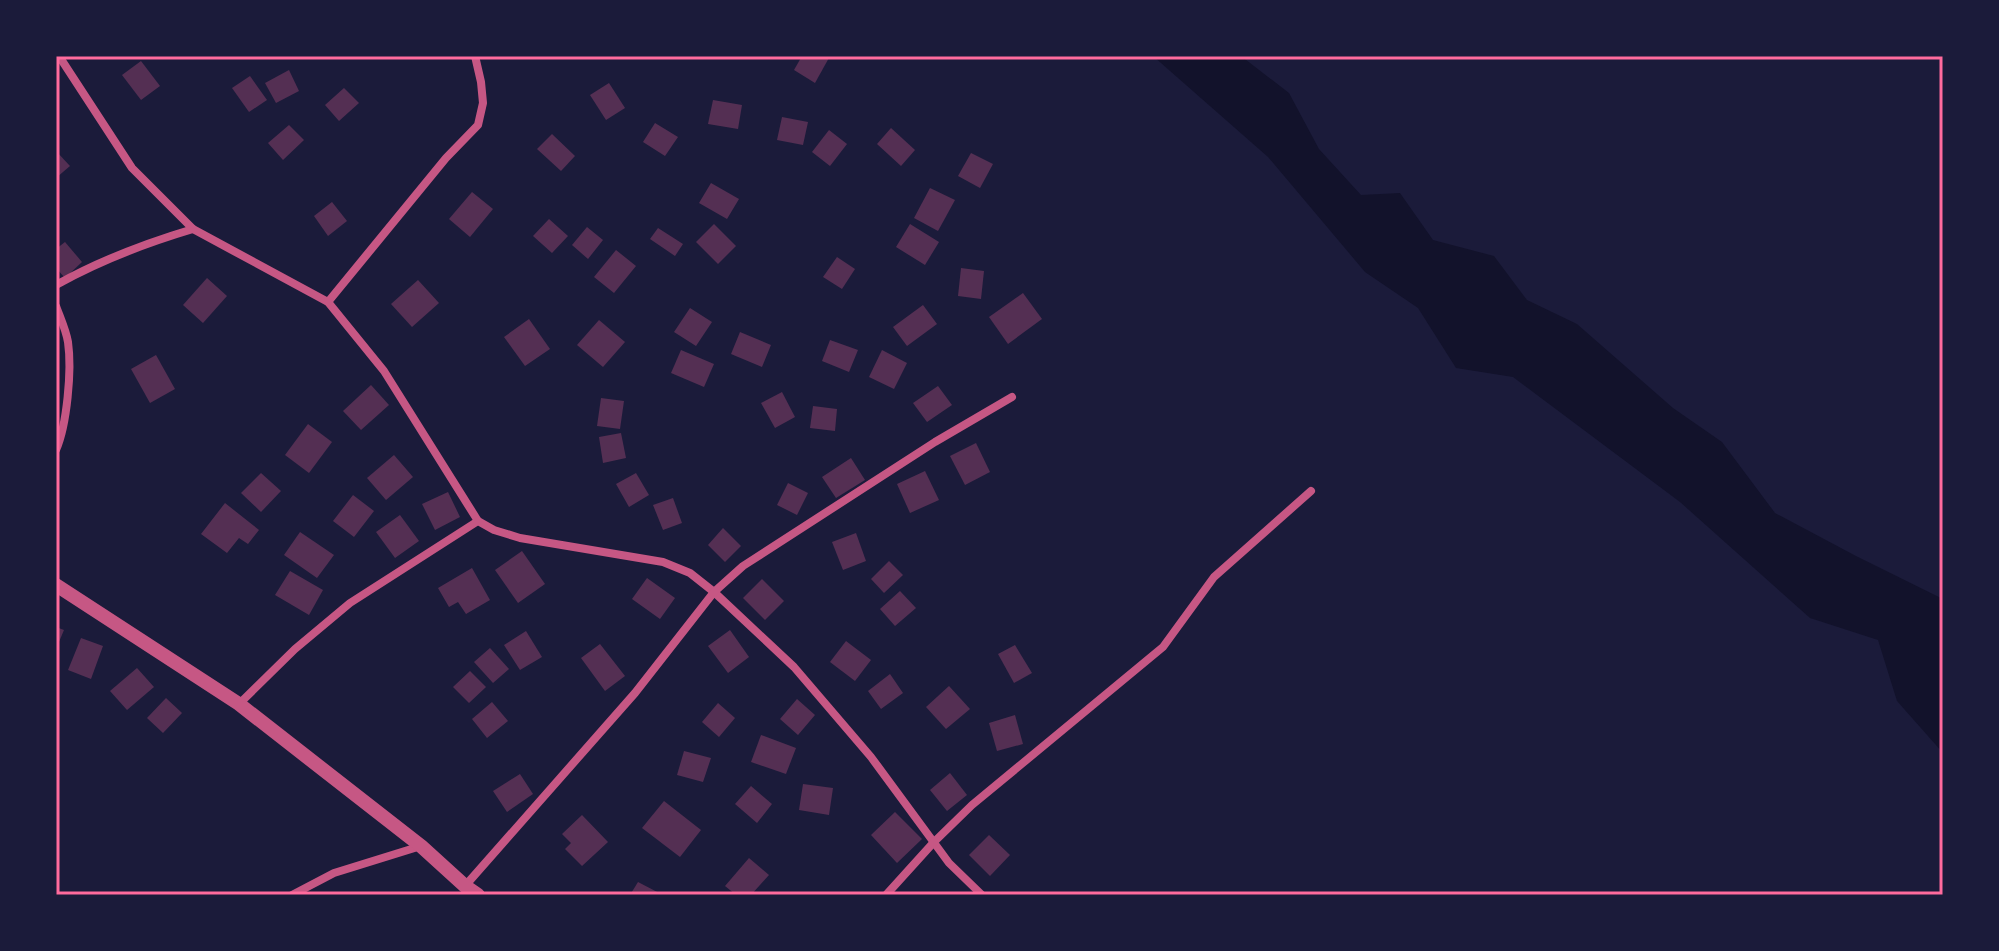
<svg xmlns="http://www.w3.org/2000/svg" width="1999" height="951" font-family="Cabin,sans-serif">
	<rect width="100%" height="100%" fill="#1b1b3a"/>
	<!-- water -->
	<path fill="#12122b" d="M1153,56H1241L1289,93L1319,149L1361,195L1400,193L1433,240L1494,256L1527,300L1577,324L1673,408L1722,442L1775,513L1856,556L1943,599V753L1897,701L1878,640L1810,618L1680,502L1513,377L1456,368L1418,308L1365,272L1268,157Z"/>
	<!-- building -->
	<g fill="#542f53">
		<path d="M802,56H830L815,83L794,70Z"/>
		<path d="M141,61L160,86L141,100L122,75Z"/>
		<path d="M289,70L299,91L276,103L265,83Z"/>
		<path d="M250,76L267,100L249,112L232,88Z"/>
		<path d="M609,83L625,108L606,120L590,95Z"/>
		<path d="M344,88L359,103L339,121L325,105Z"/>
		<path d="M713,100L742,105L738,129L708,124Z"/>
		<path d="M782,117L808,122L803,145L777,140Z"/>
		<path d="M655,123L678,137L665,156L643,142Z"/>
		<path d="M289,125L304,140L283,160L268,143Z"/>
		<path d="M891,128L915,150L901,166L877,144Z"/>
		<path d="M829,130L847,144L830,166L812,152Z"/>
		<path d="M552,134L575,156L561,171L537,149Z"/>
		<path d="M56,151L70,166L56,178Z"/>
		<path d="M971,153L993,164L980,188L958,176Z"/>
		<path d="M711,183L739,199L727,219L699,203Z"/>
		<path d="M930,188L955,200L938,231L914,218Z"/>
		<path d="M472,192L493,209L470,237L449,219Z"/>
		<path d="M332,202L347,221L328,236L314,216Z"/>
		<path d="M549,219L568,236L552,253L533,236Z"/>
		<path d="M714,224L736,246L718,264L696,242Z"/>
		<path d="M910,224L939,242L925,265L896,247Z"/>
		<path d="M587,227L603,240L588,259L572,245Z"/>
		<path d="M658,228L683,244L675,256L650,239Z"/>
		<path d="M65,242L82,262L65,278L56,268V249Z"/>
		<path d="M616,250L636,266L614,293L594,277Z"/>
		<path d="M837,257L855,269L842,289L823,277Z"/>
		<path d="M961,268L984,271L981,299L958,296Z"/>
		<path d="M207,278L227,296L203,323L183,305Z"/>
		<path d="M418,280L439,303L412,327L391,304Z"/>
		<path d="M1023,293L1042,319L1008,344L989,317Z"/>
		<path d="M923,305L937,324L907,346L893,327Z"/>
		<path d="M690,308L712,322L696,346L674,332Z"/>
		<path d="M529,319L550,349L525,366L504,337Z"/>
		<path d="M599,320L625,342L603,367L577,345Z"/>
		<path d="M740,332L771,345L762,367L731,354Z"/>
		<path d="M830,340L858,350L849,372L822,361Z"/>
		<path d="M681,350L714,364L704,387L671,373Z"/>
		<path d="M882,350L907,363L894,389L869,377Z"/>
		<path d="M156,355L175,389L150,403L131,369Z"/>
		<path d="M371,385L389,405L361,430L343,411Z"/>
		<path d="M938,386L952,405L927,422L913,403Z"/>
		<path d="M782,392L795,417L775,428L761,403Z"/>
		<path d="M601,398L624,401L620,429L597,426Z"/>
		<path d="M813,406L837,409L835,431L810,428Z"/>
		<path d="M308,424L332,442L309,473L285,455Z"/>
		<path d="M621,433L626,458L603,463L599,437Z"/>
		<path d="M976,443L990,472L965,485L950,456Z"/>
		<path d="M394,455L413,477L386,500L367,478Z"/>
		<path d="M851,458L865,480L836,498L822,477Z"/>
		<path d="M925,471L939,500L910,513L897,484Z"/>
		<path d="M261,473L281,491L261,512L241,493Z"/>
		<path d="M636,473L649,495L629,507L616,484Z"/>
		<path d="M788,483L808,493L797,515L777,505Z"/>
		<path d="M448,492L460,517L435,530L422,504Z"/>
		<path d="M353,495L374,511L354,537L333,521Z"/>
		<path d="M673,498L682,523L663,530L653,505Z"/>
		<path d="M225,503L259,530L248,544L239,538L227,553L201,534Z"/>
		<path d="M400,515L419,541L395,558L376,532Z"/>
		<path d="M723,528L741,546L725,562L708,545Z"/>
		<path d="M300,532L334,555L317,578L284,555Z"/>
		<path d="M856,533L866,561L843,570L832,542Z"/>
		<path d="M522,551L545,584L518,603L495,570Z"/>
		<path d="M889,561L903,575L884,593L871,579Z"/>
		<path d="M472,568L490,600L466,614L458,602L449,607L438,588Z"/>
		<path d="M290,571L323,590L309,615L275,595Z"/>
		<path d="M647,578L675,598L660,619L632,599Z"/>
		<path d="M762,579L784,601L765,620L743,598Z"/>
		<path d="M900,591L916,608L895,626L880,609Z"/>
		<path d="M56,627L64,630L56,649Z"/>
		<path d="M730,630L749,657L728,673L708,646Z"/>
		<path d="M526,631L542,657L520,670L504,645Z"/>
		<path d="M81,638L103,646L91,679L68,670Z"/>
		<path d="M846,641L871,660L855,681L830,662Z"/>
		<path d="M600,644L625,676L605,691L581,658Z"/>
		<path d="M1015,645L1032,673L1014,683L998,654Z"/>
		<path d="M490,648L509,669L493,683L474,662Z"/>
		<path d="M137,668L154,687L127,710L110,691Z"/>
		<path d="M470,671L486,687L469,703L453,687Z"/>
		<path d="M890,674L903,693L881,709L868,691Z"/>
		<path d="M949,686L970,709L946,729L926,707Z"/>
		<path d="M166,698L182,713L163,733L147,718Z"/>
		<path d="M797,699L815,715L798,735L780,719Z"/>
		<path d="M492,702L508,721L487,738L472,719Z"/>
		<path d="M718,703L735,718L719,737L702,722Z"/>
		<path d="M1015,715L1023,744L997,751L989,723Z"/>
		<path d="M761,735L796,748L786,774L751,762Z"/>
		<path d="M684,751L711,758L703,782L677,775Z"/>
		<path d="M950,773L967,795L947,811L930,790Z"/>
		<path d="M520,774L533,794L507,812L493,791Z"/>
		<path d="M803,784L833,788L829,815L799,810Z"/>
		<path d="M751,786L772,804L757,823L735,804Z"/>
		<path d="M664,801L701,830L680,857L642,828Z"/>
		<path d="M895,812L922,839L897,863L871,835Z"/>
		<path d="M582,815L608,842L582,866L565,849L571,843L562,834Z"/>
		<path d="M989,835L1010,855L990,876L969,855Z"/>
		<path d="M749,858L769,875L751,895H736L725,886Z"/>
		<path d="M638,882L663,895H630Z"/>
	</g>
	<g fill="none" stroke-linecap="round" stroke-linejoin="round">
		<!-- minor -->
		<g stroke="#c65784" stroke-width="8">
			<path d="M193,229L328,302L384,371L478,521"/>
			<path d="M56,285C99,261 146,243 193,229L132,168L59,56"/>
			<path d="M328,302L446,158L478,125L483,103L481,82L475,56"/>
			<path d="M56,306C60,317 66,330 68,342C72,370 67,425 56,450"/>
			<path d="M239,704L295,649L350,603L478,521L494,530L520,538L663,562L690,573L714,592L794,667L871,757L949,863L982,895"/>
			<path d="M465,886L635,693L714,592L743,566L935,442L1012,397"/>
			<path d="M292,895L334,873L421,846"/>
			<path d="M886,895L934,842L972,805L1163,647L1214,577L1311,491"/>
		</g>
		<!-- tertiary -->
		<path stroke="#c65784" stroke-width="14" d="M56,585L239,704L421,846L465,886L478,895"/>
	</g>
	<!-- border -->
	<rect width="1999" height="951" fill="none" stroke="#1b1b3a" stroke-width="116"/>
	<rect x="58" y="58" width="1883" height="835" fill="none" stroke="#ff6b9d" stroke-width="3"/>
</svg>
